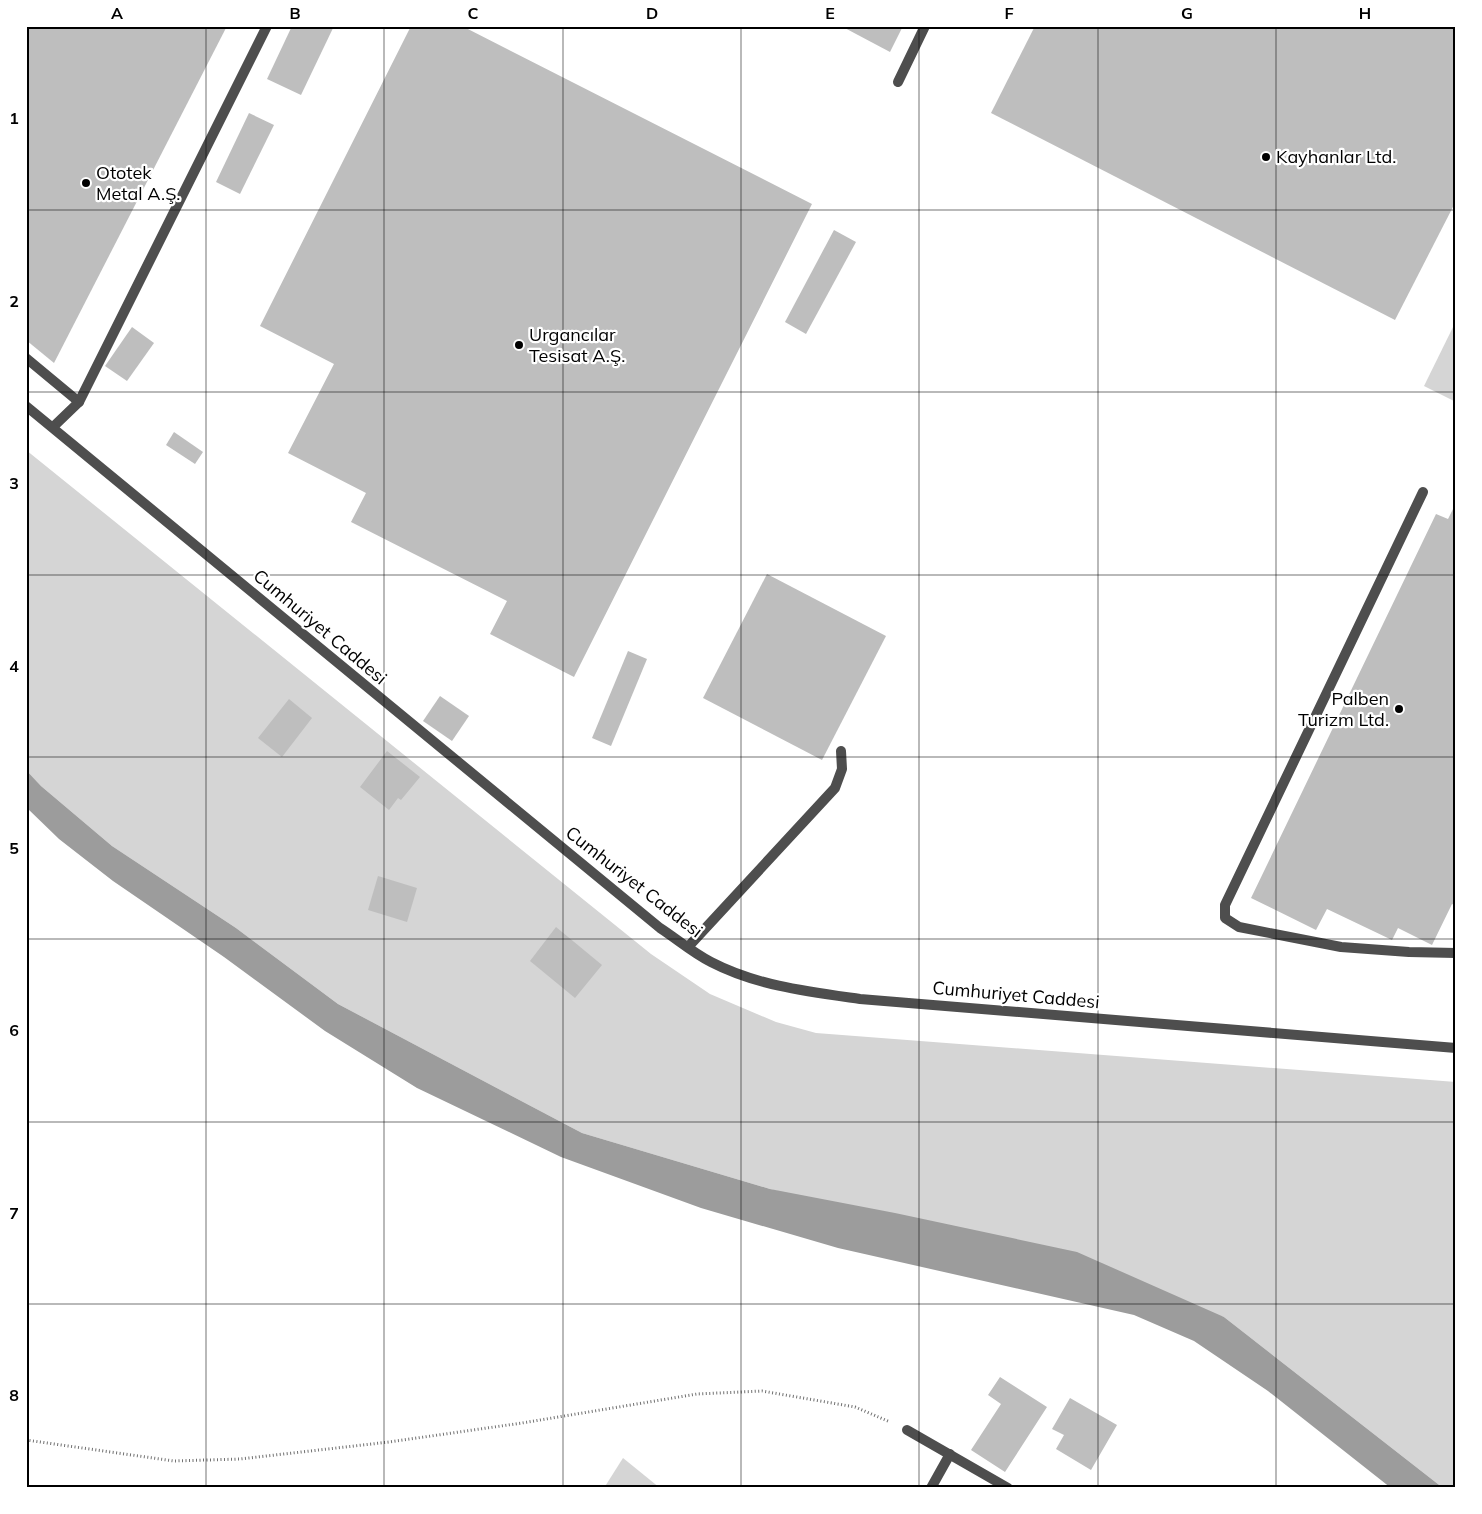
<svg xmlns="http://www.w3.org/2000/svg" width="1482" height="1514" font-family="Mulish,sans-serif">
	<rect width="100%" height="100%" fill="#fff"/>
	<!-- grass -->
	<g fill="#d5d5d5">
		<path d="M1456,321V402L1424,386Z"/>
		<path d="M26,450L651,954L710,994L776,1022L816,1033L1456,1082V1488H1443L1224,1317L770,1189L582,1133L338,1004L236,928L112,846L41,786L26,770Z"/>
		<path d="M623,1458L660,1488H604Z"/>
	</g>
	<!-- water -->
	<path fill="#9c9c9c" d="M26,770L41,786L112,846L236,928L338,1004L582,1133L770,1189L895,1213L1077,1252L1224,1317L1443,1488H1391L1268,1391L1194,1341L1134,1315L838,1248L701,1208L561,1157L417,1088L325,1031L224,957L113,881L59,839L26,807Z"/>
	<!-- building -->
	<g fill="#bebebe">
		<path d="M26,26H227L54,363L26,340Z"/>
		<path d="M292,26H334L301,95L267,79Z"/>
		<path d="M411,26H462L812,204L574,677L490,634L507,601L351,522L366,493L288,453L334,364L260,326Z"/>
		<path d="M841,26H903L890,52Z"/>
		<path d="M1035,26H1456V201L1395,320L991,113Z"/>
		<path d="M249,113L274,125L240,194L216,182Z"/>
		<path d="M834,230L856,242L806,334L785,322Z"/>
		<path d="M132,327L154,343L127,381L105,366Z"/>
		<path d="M174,432L203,452L195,464L166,445Z"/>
		<path d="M1456,503V906L1452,904L1432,945L1398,928L1392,940L1327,909L1316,930L1251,898L1436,514L1448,519Z"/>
		<path d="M767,574L886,636L822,760L703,698Z"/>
		<path d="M628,651L647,659L611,746L592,738Z"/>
		<path d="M440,696L469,716L452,741L423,721Z"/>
		<path d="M289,699L312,718L282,757L258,738Z"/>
		<path d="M387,751L420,777L401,800L398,798L389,810L360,787Z"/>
		<path d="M378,876L417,888L407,922L368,910Z"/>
		<path d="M556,927L602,965L575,998L530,961Z"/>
		<path d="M1000,1377L1047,1407L1005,1472L971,1450L1001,1404L988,1395Z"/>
		<path d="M1070,1398L1117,1425L1091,1470L1056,1449L1064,1435L1052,1429Z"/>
	</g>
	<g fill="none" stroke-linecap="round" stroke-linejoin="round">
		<!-- path -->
		<path stroke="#707070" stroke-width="3" stroke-dasharray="1 2.5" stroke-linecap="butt" d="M26,1440L174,1461L240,1459L389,1442L522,1423L697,1394L762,1391L855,1407L890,1422"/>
		<!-- service -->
		<g stroke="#4e4e4e" stroke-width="10">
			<path d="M898,82L925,26"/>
			<path d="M26,358L79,402"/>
			<path d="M53,427L79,402L267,26"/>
			<path d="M1423,492L1225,905V918L1239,927L1341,947L1409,952L1456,953"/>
			<path d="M688,947L835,788L842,769L841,751"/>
		</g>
		<!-- minor -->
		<g stroke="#4e4e4e" stroke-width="10">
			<path d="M907,1430L1008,1488"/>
			<path d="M931,1488L950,1454"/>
		</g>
		<!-- tertiary -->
		<path stroke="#4e4e4e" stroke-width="10" d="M26,406L660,928C677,939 693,953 711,962C757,986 810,992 860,999L1456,1048"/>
	</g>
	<!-- grid -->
	<path fill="none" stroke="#000" stroke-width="1" stroke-opacity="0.55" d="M206,26V1488M384,26V1488M563,26V1488M741,26V1488M919,26V1488M1098,26V1488M1276,26V1488M26,210H1456M26,392H1456M26,575H1456M26,757H1456M26,939H1456M26,1122H1456M26,1304H1456"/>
	<!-- markers -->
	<g fill="#000" stroke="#fff" stroke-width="2">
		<circle cx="1266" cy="157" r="5"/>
		<circle cx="86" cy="183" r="5"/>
		<circle cx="519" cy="345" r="5"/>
		<circle cx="1399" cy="709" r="5"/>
	</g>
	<g text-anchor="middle" stroke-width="4.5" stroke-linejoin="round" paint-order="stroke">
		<!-- poi labels -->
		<g font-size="18" fill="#000" stroke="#fff" text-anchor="start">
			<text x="1276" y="163">Kayhanlar Ltd.</text>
			<text x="96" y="179">Ototek<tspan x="96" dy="21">Metal A.Ş.</tspan></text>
			<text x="529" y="341">Urgancılar<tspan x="529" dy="21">Tesisat A.Ş.</tspan></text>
			<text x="1389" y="705" text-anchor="end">Palben<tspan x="1389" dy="21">Turizm Ltd.</tspan></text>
		</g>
		<!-- street labels -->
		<g font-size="18" fill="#000" stroke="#fff">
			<text transform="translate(320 627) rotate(40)" y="6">Cumhuriyet Caddesi</text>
			<text transform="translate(634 882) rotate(38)" y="6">Cumhuriyet Caddesi</text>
			<text transform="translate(1016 995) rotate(5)" y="6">Cumhuriyet Caddesi</text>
		</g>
	</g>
	<!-- border -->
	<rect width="1482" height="1514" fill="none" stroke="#ffffff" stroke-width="55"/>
	<rect x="28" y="28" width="1426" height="1458" fill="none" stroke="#000" stroke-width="2"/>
	<g font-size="16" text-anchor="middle" font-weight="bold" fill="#000">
		<text x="117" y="19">A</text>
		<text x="295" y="19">B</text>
		<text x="473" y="19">C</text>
		<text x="652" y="19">D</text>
		<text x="830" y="19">E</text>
		<text x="1009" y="19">F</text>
		<text x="1187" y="19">G</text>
		<text x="1365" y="19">H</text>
		<text x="14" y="124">1</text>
		<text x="14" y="307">2</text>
		<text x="14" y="489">3</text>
		<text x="14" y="672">4</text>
		<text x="14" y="854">5</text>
		<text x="14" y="1036">6</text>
		<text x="14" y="1219">7</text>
		<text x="14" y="1401">8</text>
	</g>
</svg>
